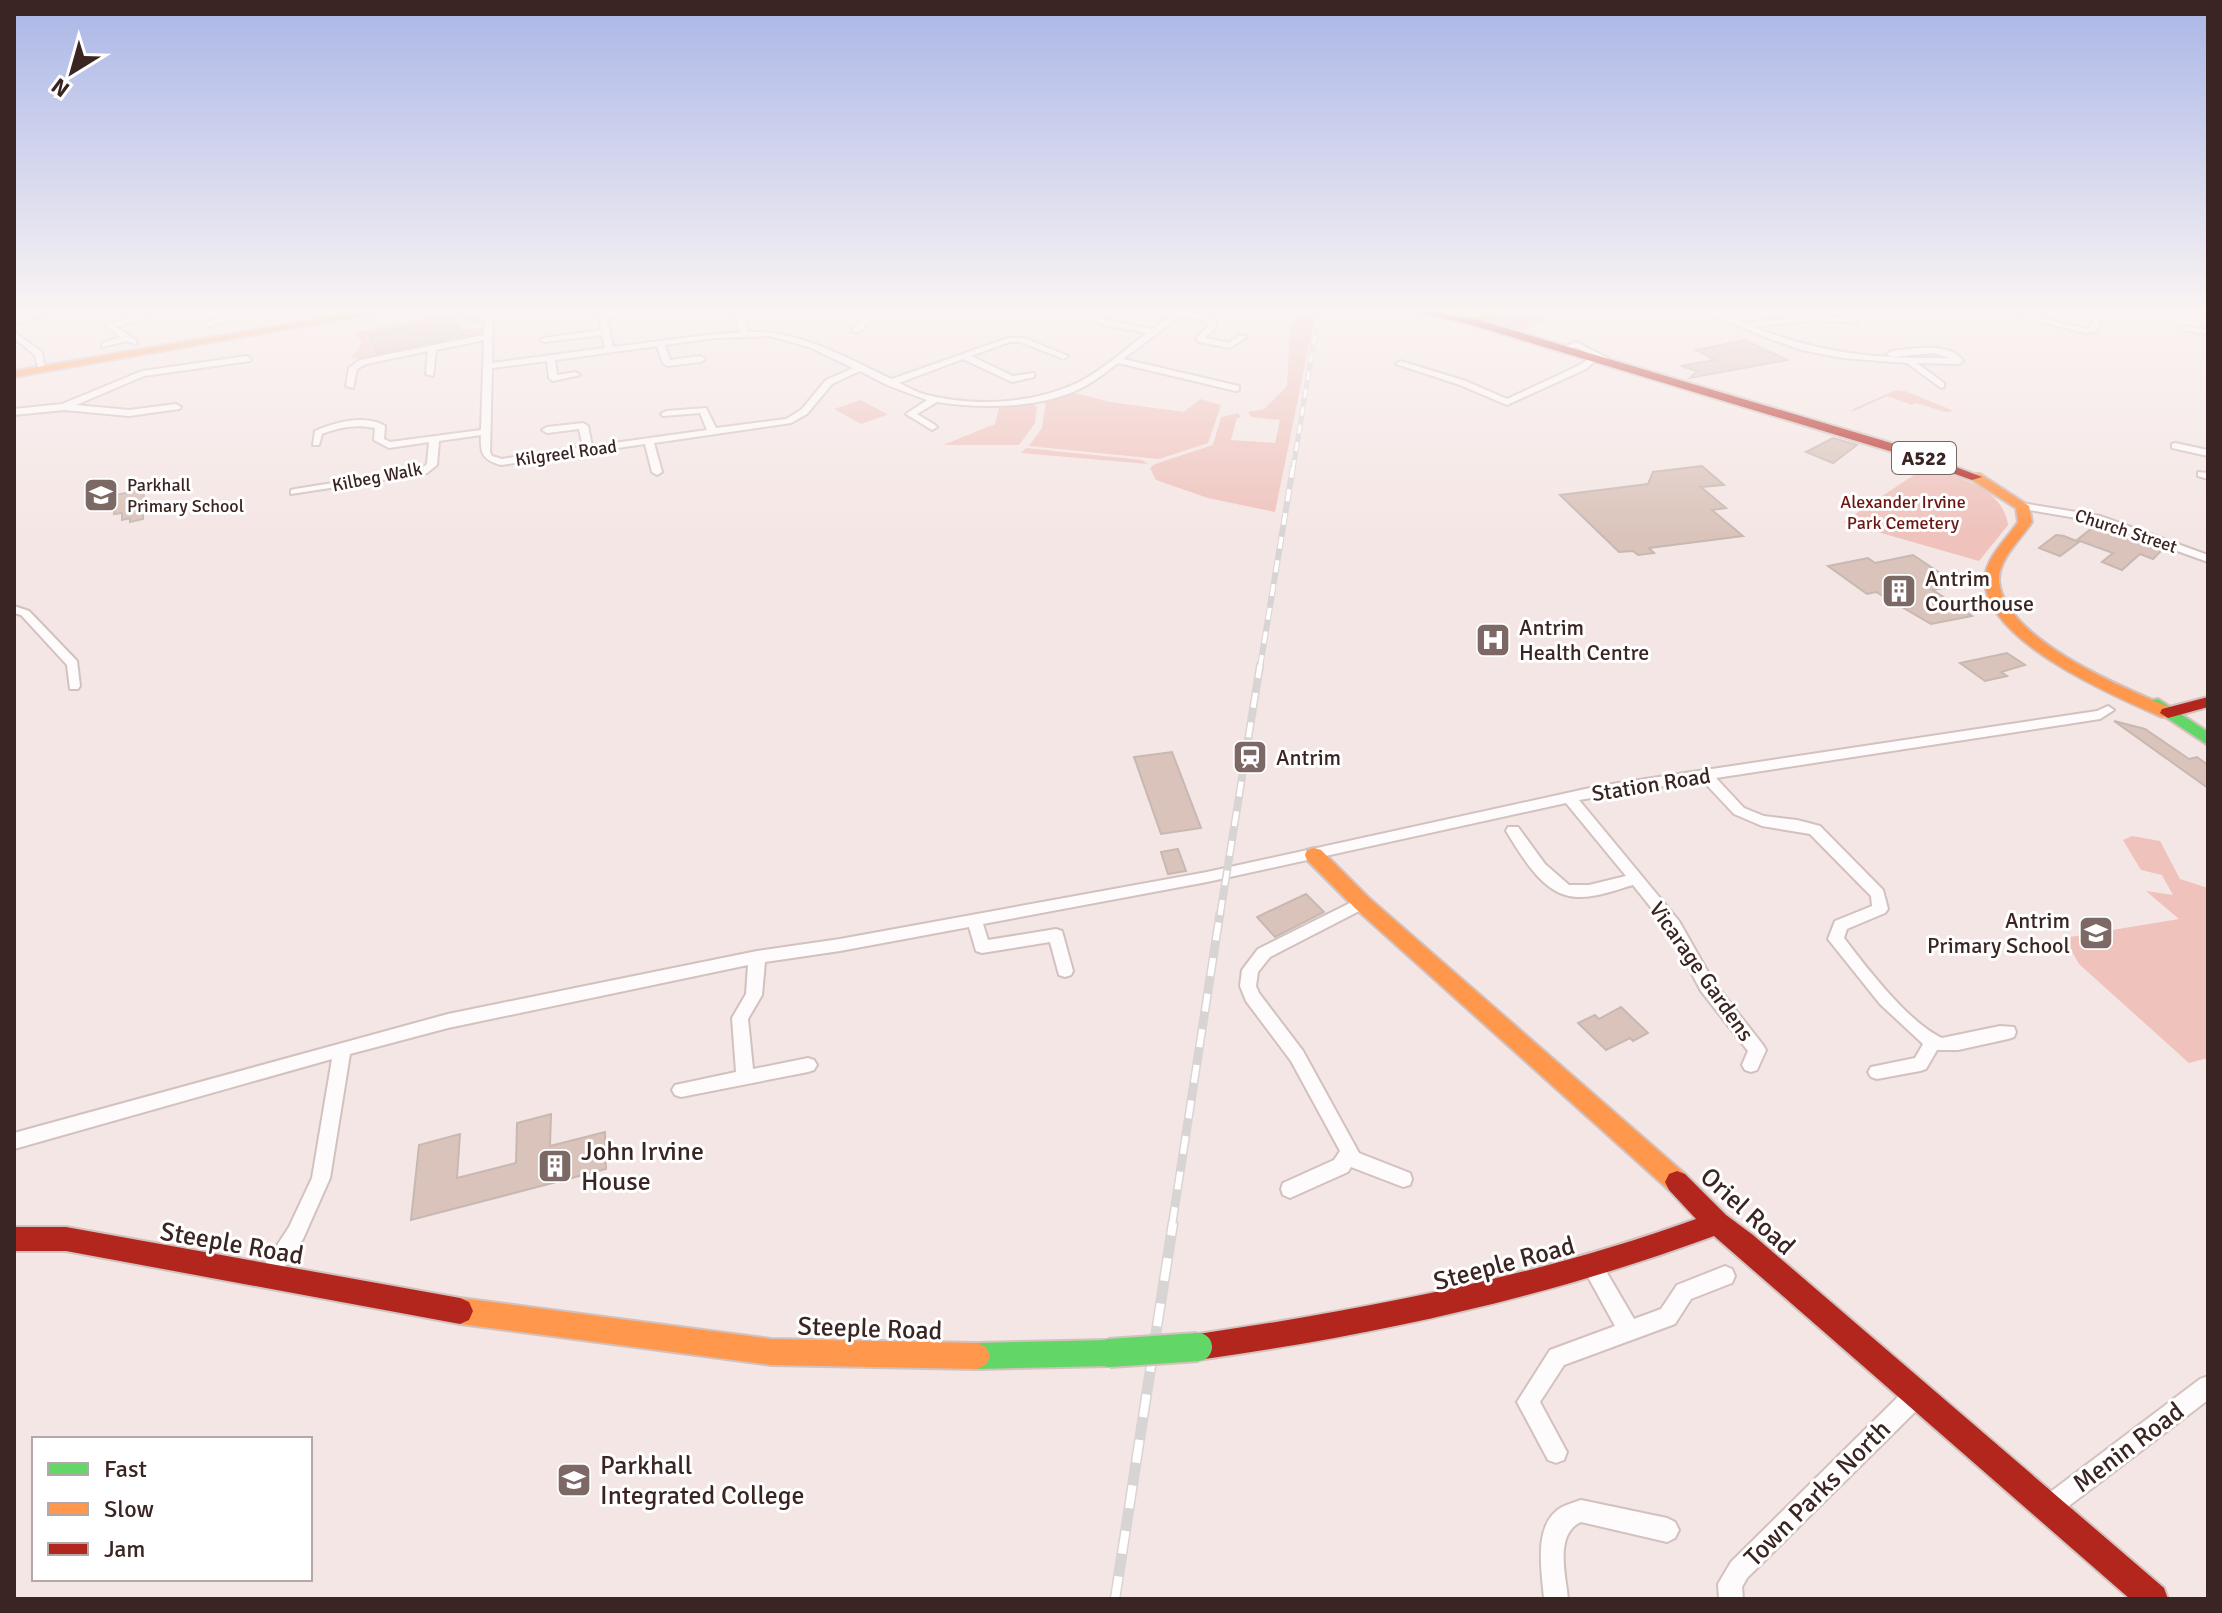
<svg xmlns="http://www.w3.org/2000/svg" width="2222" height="1613" font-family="Signika,sans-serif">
	<rect width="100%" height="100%" fill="#f4e6e4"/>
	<!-- green -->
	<g fill="#efc2bc">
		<path d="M470,310H479L482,322H468L463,315L366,335L376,354L465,336L462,330L481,328L484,332L476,337L366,359L351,358L362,343L356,334L361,331Z"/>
		<path d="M1299,310H1316L1275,512L1208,498L1156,480L1150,468L1155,464L1213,445L1221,417L1238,413L1241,418H1237L1231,440L1275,443L1280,420L1251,417L1248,412L1264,409L1287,386L1290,330Z"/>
		<path d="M1519,310L1537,315L1543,322L1518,332L1484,321Z"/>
		<path d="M1896,390L1905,391L1954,411L1945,412L1916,403L1912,405L1887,396L1852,412L1853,409Z"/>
		<path d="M1075,393L1110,402L1184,412L1200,399L1221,405L1208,443L1159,459L1029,446L1042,428L1046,402Z"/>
		<path d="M861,400L887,414V415L861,424L834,409Z"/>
		<path d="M1032,404L1037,407L1035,423L1019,445H943L995,424L999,408Z"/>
		<path d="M1026,448L1142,460L1148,464L1021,453Z"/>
		<path d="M1926,467C1958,478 2002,486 2008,525L1979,561L1843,522Z"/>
		<path d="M2132,836L2160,841L2180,879L2208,888V1058L2189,1063L2079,964L2064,938L2179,919L2146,891L2173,895L2162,875L2141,870L2123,840Z"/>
	</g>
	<!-- building -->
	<g fill="#dac3ba" stroke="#c8b8b2" stroke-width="2">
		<path d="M453,318L464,335L377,354L368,335Z"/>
		<path d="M1745,340L1787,360L1690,378L1697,371L1681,366L1715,360L1696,350Z"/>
		<path d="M1833,438L1857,445L1833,463L1806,452Z"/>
		<path d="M1702,466L1724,485L1701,487L1726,508L1712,510L1743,536L1649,548L1654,553L1638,555L1633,551L1619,552L1560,495L1648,484L1653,472Z"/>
		<path d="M144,489L143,519L130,522V518L122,520V513L114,514L116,495Z"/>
		<path d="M2096,525L2163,549L2153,559L2140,554L2122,570L2102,562L2113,553L2077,540Z"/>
		<path d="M2056,535L2064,536L2079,542L2060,556L2039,548Z"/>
		<path d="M1913,555L1958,585L1933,590L1972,616L1931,624L1876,592L1867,594L1828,566L1868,558L1875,563Z"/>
		<path d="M2007,653L2025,665L2001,672L2007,676L1985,681L1960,663Z"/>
		<path d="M2114,721L2145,729L2189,759L2197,757L2208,765V788Z"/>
		<path d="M1172,752L1201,828L1161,834L1134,757Z"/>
		<path d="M1178,849L1186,871L1168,874L1161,852Z"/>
		<path d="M1306,894L1324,912L1275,937L1257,917Z"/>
		<path d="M1621,1007L1648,1033L1633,1041L1630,1038L1606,1050L1578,1023L1595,1015L1599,1019Z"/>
		<path d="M551,1114L550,1146L605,1132L606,1169L411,1220L419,1145L460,1134L457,1178L516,1163L517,1123Z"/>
	</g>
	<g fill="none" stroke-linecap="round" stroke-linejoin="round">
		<!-- street casing -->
		<g stroke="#d3c1be" stroke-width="4">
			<g id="street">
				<path d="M52,310H64L14,324V320Z"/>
				<path d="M116,310C124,310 130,314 137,314C146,314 156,310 166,310L116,327L136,340V344L126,341L102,347V343L121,337L106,326L128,317Z"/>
				<path d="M201,310H211L231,320L206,327V323L220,320Z"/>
				<path d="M485,310H493L492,363L605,348L602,335L544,342L540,340L544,338L601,330L600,314L629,310H647L607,318L613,347L715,334L740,333L734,310H742L748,332C800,330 846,358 892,379L1008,338H1024L1068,356L1064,359L1020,342H1009L971,356L1013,376L1034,373V377L1012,382L963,359L899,383C908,387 917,393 927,395C975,407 1032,404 1077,383C1099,373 1127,348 1147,333L1104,325L1087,315L1069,310L1089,311L1109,321L1152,329L1179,310H1188L1215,320L1216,327L1205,338L1229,343L1240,335L1247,337L1230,348L1199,342L1196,338L1208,326L1207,321L1182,315L1123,359L1239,386V390L1236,391L1118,363C1108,370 1098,379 1087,385C1045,409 983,409 937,402L917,414L935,425L937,427L932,430L906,414L927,400L887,385L860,371L832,384L807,414L791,423L654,443L662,472L657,475L652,472L645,444L501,465C483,460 480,454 481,435L439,441L437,465L427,473L291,494V490L295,489L421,469L427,464L429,442L389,448L374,440L375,428C357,424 339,427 322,434L319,445H313L315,431C335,422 365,414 385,426L384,439L390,442L481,430L484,340L436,350L433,376L426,374L428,351L366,364L357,369L353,388L346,386L349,368L360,360L484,335ZM770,336L809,347L853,368L826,380L801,410L786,419L716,428L706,408L666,411L661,414L663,416L700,413L707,430L592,446L588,426L583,423L547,427L542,430L547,433L579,429L583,447L502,459L492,456L490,452L492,368L547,361L549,378L553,381L580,375L576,372L557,375L555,360L657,346L663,363L667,366L701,362L705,359L701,356L670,360L665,345L715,338Z"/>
				<path d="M874,310H882L859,332H853V328Z"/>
				<path d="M986,310H999L983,314L982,312Z"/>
				<path d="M1702,310H1712L1745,323L1817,316L1853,319H1856V323L1817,320L1754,327C1820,354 1879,359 1950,358L1933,353L1891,357L1887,354L1891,351C1913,349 1949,341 1963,361L1959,364L1917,363L1944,383V387L1941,388L1907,363L1843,358L1802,350L1765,337Z"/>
				<path d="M1992,310H2005L2086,329L2090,327L2098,310H2106L2096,331L2086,333Z"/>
				<path d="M2192,310L2208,311V316L2193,312Z"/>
				<path d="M2182,326L2208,330V334L2182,330Z"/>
				<path d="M14,332L42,352L45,371H39L35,355L14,338Z"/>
				<path d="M1576,342L1608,358L1604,361L1598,358L1586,369L1507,405L1460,385L1396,364L1400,361L1466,381L1507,399L1580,365L1593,356L1576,347L1563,351L1559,349Z"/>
				<path d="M247,356L251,359L250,361L144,376L76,405L129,410L176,404L181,407L179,409L129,416L64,410L14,415V409L62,404L142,371Z"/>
				<path d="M2175,443L2208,450V456L2172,448V444Z"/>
				<path d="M2198,472L2208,473V479L2198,476Z"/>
				<path d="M2022,503L2100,516L2208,555V562L2094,521L2018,508V504Z"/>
				<path d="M14,606L29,611L77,661L80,686L78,689H70L67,665L21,615L14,613Z"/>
				<path d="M2108,706L2114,710L2100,719L1716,778L1744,808L1764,816L1797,820L1820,826L1883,890L1888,909L1885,913L1847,929L1844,938C1866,967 1909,1023 1942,1038L2000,1026L2014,1027L2016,1032L2014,1037L2008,1039L1958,1050H1937L1926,1069L1920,1071L1877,1079L1871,1077L1868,1072L1871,1067L1915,1058L1923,1044L1880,1004L1828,939L1835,921L1872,906L1871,896L1810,834L1762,826L1734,814L1702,780L1579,800L1679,921L1713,981L1763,1045L1766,1050L1757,1070L1751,1072L1745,1070L1742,1065L1748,1051L1701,991L1668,929L1633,885C1615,890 1596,898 1577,897C1543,896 1522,856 1506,831L1508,827H1518L1545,864L1569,885H1589L1626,876L1566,803L1207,882L983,924L988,940L1056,929L1062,931L1073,971L1071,975L1065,977L1059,975L1050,942L982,953L976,951L969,927L840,951L765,962L762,995L748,1019L753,1069L808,1058L814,1060L817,1065L814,1070L808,1072L681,1097L675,1095L672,1090L675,1085L736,1072L732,1018L746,994L748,965L448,1028L350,1054L330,1178L303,1239L274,1283L267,1286L260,1283L257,1276L289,1227L312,1178L332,1059L14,1149V1133L448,1014L580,987L757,951L840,939L1207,872L1599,786L2097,711Z"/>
				<path d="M1362,897L1367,899L1370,903L1367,907L1270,957L1258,972L1256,986L1259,993L1303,1051L1359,1153L1410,1173L1412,1179L1410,1185L1403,1187L1351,1167L1348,1172L1290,1198L1283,1195L1281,1189L1283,1183L1334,1160L1340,1151L1291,1061L1246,1001L1240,986L1242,970L1258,949Z"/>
				<path d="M1592,1257L1599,1259L1634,1319L1661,1309L1677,1285L1725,1266L1732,1269L1735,1276L1732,1283L1691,1299L1675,1324L1564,1365L1540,1402L1567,1452L1564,1460L1556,1463L1548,1460L1517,1402L1550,1350L1615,1326L1582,1266L1585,1259Z"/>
				<path d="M2208,1376V1400L2057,1515L2049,1518L2041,1515L2038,1507L2041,1499L2200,1379Z"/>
				<path d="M1917,1383L1925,1386L1928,1394L1925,1402L1747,1578L1742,1587L1743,1599H1719L1718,1584L1731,1562L1909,1386Z"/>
				<path d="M1581,1500L1667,1518L1675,1522L1679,1530L1675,1538L1667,1542L1581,1522C1554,1534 1566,1576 1568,1599H1544C1542,1571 1532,1524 1562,1507C1568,1504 1575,1502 1581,1500Z"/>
			</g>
		</g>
		<!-- fast casing -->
		<g stroke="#d3c1be" stroke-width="4">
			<g id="fast">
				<path d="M2158,699L2208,732V745L2152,708L2150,704L2152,700Z"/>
				<path d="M1109,1340L1118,1344L1122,1353L1118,1362L1109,1366L977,1369L968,1365L964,1356L968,1347L977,1343Z"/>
			</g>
		</g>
		<!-- slow casing -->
		<g stroke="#d3c1be" stroke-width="4">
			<g id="slow">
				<path d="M373,310H394L14,377V371Z"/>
				<path d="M1498,310H1511L1478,324L1469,322Z"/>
				<path d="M1972,474H1980L2029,506L2032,522C2021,539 1998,559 1999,581C2004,640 2126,689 2174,709L2176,713L2174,717H2162C2114,696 1985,641 1985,580C1985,558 2007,539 2018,522L2016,508L1972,480Z"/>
				<path d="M1314,848L1321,850L1369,898L1685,1174L1689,1182L1685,1190L1677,1193L1669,1190L1355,908L1307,860L1305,855L1307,850Z"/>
				<path d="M460,1298L771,1339L977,1343L986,1347L990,1356L986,1365L977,1369L771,1365L460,1324L451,1320L447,1311L451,1302Z"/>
			</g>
		</g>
		<!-- jam casing -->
		<g stroke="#d3c1be" stroke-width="4">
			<g id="jam">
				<path d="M1411,310H1429L1478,320L1901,446L1982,477L1972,480L1893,452L1472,325Z"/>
				<path d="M2208,697V707L2168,718L2160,713L2162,709Z"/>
				<path d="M1677,1171L1685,1174L1726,1215L1753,1235L2164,1588L2168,1599H2130L1714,1236C1546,1298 1375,1335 1198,1360L1189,1356L1185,1347L1189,1338L1198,1334C1368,1309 1535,1277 1696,1219L1669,1190L1665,1182L1669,1174Z"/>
				<path d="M14,1227H66L460,1298L469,1302L473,1311L469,1320L460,1324L66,1251H14Z"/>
			</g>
		</g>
		<!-- street -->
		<use href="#street" fill="#fdfbfb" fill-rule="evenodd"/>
		<!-- fast -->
		<use href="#fast" fill="#63d668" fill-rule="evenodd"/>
		<!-- slow -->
		<use href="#slow" fill="#ff974d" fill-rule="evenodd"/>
		<!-- jam -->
		<use href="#jam" fill="#b3261e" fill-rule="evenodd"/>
		<!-- rail-far4 casing -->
		<g stroke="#d9d4d4" stroke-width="5">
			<path id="rail-far4" d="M1293,469L1319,310"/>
		</g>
		<!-- rail-far3 casing -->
		<g stroke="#d9d4d4" stroke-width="6">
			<path id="rail-far3" d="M1260,667L1293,467"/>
		</g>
		<!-- rail-far2 casing -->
		<g stroke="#d9d4d4" stroke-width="8">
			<path id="rail-far2" d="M1220,915L1260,665"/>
		</g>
		<!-- rail-far1 casing -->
		<g stroke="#d9d4d4" stroke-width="9">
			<path id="rail-far1" d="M1172,1225L1220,913"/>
		</g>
		<!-- rail casing -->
		<g stroke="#d9d4d4" stroke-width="11">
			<path id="rail" d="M1115,1599L1173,1223"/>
		</g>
		<!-- rail-far4 -->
		<use href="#rail-far4" stroke="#fff" stroke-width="3" stroke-dasharray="9" stroke-linecap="butt"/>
		<!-- rail-far3 -->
		<use href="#rail-far3" stroke="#fff" stroke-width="4" stroke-dasharray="12" stroke-linecap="butt"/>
		<!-- rail-far2 -->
		<use href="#rail-far2" stroke="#fff" stroke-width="5" stroke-dasharray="15" stroke-linecap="butt"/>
		<!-- rail-far1 -->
		<use href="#rail-far1" stroke="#fff" stroke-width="6" stroke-dasharray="18" stroke-linecap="butt"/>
		<!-- rail -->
		<use href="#rail" stroke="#fff" stroke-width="8" stroke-dasharray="23" stroke-linecap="butt"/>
		<!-- fast-bridge casing -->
		<g stroke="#d3c1be" stroke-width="32" stroke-linecap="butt">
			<path id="fast-bridge" d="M1109,1353L1198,1347"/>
		</g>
		<!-- fast-bridge -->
		<use href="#fast-bridge" stroke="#63d668" stroke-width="28"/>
	</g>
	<!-- sky -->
	<linearGradient id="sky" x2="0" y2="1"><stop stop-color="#aab6e7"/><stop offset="0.58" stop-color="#faf4f3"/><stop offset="1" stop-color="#faf4f3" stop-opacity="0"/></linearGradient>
	<rect width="2222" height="536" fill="url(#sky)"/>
	<!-- icons -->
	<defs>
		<g id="school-square" transform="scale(1.8)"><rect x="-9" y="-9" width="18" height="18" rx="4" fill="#7c6966" stroke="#fff"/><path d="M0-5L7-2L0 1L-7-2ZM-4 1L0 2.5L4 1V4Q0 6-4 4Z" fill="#fff"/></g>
		<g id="building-square" transform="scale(1.8)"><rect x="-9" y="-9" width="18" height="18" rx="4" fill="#7c6966" stroke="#fff"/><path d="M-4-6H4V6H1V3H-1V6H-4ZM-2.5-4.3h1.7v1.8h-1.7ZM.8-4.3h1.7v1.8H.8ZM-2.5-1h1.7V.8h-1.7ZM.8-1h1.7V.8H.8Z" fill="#fff"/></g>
		<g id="hospital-square" transform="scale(1.8)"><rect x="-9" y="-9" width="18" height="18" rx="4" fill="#7c6966" stroke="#fff"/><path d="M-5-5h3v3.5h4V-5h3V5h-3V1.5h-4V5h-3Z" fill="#fff"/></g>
		<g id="station-square" transform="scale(1.8)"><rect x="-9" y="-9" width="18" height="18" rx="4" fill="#7c6966" stroke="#fff"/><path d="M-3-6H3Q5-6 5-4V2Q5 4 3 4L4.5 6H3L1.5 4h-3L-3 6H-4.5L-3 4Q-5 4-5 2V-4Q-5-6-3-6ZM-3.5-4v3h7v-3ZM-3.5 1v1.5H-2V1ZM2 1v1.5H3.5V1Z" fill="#fff"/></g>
	</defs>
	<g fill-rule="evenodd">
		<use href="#school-square" x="101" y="495"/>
		<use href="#building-square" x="1899" y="591"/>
		<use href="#hospital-square" x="1493" y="640"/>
		<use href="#station-square" x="1250" y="757"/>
		<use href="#school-square" x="2096" y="933"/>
		<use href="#building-square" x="555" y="1166"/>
		<use href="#school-square" x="574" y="1480"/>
	</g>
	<g text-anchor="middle" stroke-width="6" stroke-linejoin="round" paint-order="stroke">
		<!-- far-street labels -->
		<g font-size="18" fill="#3b2522" stroke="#fff">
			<text transform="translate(566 453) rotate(-8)" y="6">Kilgreel Road</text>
			<text transform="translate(377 477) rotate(-11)" y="6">Kilbeg Walk</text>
			<text transform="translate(2126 531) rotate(18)" y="6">Church Street</text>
		</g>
		<!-- far-poi labels -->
		<g font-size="18" fill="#3b2522" stroke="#fff" text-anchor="start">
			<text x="127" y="491">Parkhall<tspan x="127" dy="21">Primary School</tspan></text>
		</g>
		<!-- far-park labels -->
		<g font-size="18" fill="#6b1713" stroke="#fff">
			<text x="1903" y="508">Alexander Irvine<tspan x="1903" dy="21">Park Cemetery</tspan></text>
		</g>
		<!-- shield labels -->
		<rect fill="#fff" stroke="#766664" stroke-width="2" x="1892" y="442" width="64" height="32" rx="6"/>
		<g font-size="20" font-weight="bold" fill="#3b2522">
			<text x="1924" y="465">A522</text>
		</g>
		<!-- poi labels -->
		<g font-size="22" fill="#3b2522" stroke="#fff" text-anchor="start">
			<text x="1925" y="586">Antrim<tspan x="1925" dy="25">Courthouse</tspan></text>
			<text x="1519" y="635">Antrim<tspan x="1519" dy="25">Health Centre</tspan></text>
			<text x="1276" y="765">Antrim</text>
			<text x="2070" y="928" text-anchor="end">Antrim<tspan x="2070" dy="25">Primary School</tspan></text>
		</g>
		<!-- street labels -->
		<g font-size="22" fill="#3b2522" stroke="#fff">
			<text transform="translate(1651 784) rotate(-9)" y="8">Station Road</text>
			<text transform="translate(1702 971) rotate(55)" y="8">Vicarage Gardens</text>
		</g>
		<!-- near-poi labels -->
		<g font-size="26" fill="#3b2522" stroke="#fff" text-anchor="start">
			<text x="581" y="1160">John Irvine<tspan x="581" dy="30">House</tspan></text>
			<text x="600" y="1474">Parkhall<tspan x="600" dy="30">Integrated College</tspan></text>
		</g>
		<!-- near-street labels -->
		<g font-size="26" fill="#3b2522" stroke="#fff">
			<text transform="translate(1748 1211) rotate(42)" y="9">Oriel Road</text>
			<text transform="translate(232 1243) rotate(10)" y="9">Steeple Road</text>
			<text transform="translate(1504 1263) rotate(-15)" y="9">Steeple Road</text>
			<text transform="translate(870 1328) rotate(2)" y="9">Steeple Road</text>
			<text transform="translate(2128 1447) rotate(-37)" y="9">Menin Road</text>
			<text transform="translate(1817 1493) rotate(-45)" y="9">Town Parks North</text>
		</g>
	</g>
	<!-- border -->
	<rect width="2222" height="1613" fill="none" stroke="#3b2522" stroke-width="32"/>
	<!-- legend -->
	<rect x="32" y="1437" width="280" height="144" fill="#ffffff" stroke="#b1a8a7" stroke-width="2"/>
	<rect x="48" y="1463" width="40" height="12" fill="#63d668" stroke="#b1a8a7" stroke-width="2"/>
	<text x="104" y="1477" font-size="24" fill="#3b2522">Fast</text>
	<rect x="48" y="1503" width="40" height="12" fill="#ff974d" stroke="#b1a8a7" stroke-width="2"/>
	<text x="104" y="1517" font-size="24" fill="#3b2522">Slow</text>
	<rect x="48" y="1543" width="40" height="12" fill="#b3261e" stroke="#b1a8a7" stroke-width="2"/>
	<text x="104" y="1557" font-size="24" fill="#3b2522">Jam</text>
	<!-- north arrow -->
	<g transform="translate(72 72) rotate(217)" stroke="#ffffff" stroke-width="6" paint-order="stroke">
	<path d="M0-6L14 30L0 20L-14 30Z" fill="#3b2522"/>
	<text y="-12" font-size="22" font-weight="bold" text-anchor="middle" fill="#3b2522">N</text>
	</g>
</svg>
